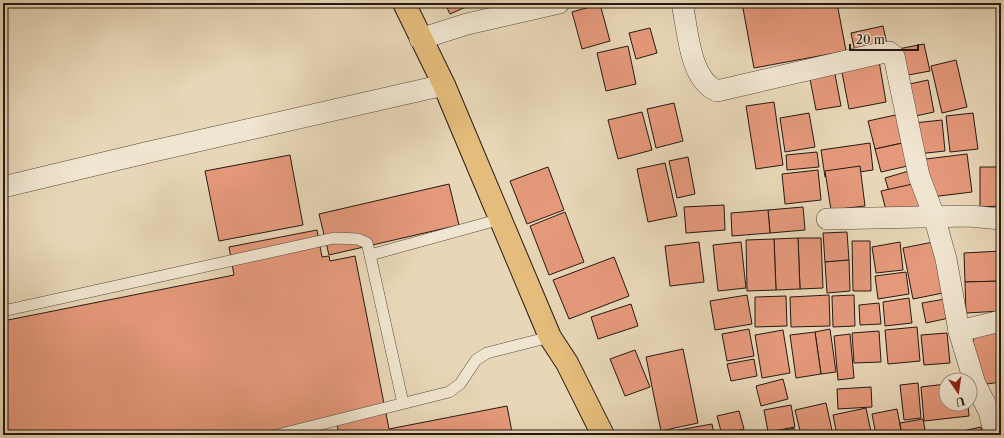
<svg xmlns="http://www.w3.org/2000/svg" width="1004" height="438" font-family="'Libre Caslon Text',serif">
	<rect width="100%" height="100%" fill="#e8d7b7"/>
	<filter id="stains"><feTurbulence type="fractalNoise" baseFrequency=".005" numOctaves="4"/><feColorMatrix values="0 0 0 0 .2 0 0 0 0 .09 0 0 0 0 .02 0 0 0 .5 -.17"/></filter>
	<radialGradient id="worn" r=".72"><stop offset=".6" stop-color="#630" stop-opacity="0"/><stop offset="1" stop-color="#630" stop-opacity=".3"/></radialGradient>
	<!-- building -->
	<g fill="#e5997b" stroke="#261914">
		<path d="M445,3H475L450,14Z"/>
		<path d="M742,3H837L846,51L754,68Z"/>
		<path d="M600,4L610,41L582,49L572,12Z"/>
		<path d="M883,26L887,44L855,52L851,33Z"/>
		<path d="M650,28L657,53L636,59L629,33Z"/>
		<path d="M924,44L930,71L903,76L898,49Z"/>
		<path d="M628,46L636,84L606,91L597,53Z"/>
		<path d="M956,60L967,107L942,113L931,66Z"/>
		<path d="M879,61L886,102L849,109L841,67Z"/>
		<path d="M834,69L841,106L816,110L809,74Z"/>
		<path d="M928,80L934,112L911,117L905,85Z"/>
		<path d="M774,102L783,165L756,169L746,106Z"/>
		<path d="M674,103L683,141L656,148L647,109Z"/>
		<path d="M642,112L652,150L618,159L608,120Z"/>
		<path d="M809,113L815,147L785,152L780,118Z"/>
		<path d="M973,113L978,149L950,152L946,116Z"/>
		<path d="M900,114L907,142L875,149L868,121Z"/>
		<path d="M942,120L945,151L917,154L914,123Z"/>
		<path d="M907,142L912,165L881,172L875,149Z"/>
		<path d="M870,143L873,170L825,177L821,150Z"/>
		<path d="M817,152L819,167L787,170L786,155Z"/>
		<path d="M967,154L972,192L931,197L926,159Z"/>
		<path d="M290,155L303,225L219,241L205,171Z"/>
		<path d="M688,157L695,194L677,198L669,161Z"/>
		<path d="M665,163L677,216L648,222L637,169Z"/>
		<path d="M860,166L865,206L831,210L825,171Z"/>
		<path d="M548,167L564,210L527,224L510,181Z"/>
		<path d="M980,167H1001V206L980,207Z"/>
		<path d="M818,170L821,200L785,204L782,174Z"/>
		<path d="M909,171L913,189L890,195L885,178Z"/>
		<path d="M922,182L927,205L887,214L881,191Z"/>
		<path d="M449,184L459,225L329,255L319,214Z"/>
		<path d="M724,205L725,230L686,233L684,207Z"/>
		<path d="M803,207L805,230L770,233L768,210Z"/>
		<path d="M768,210L770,233L732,236L731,213Z"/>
		<path d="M565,212L584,262L549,275L530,226Z"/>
		<path d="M317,230L322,257L329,256L330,261L355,256L389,429L507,406L512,432L495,435H339L336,418L254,435H3V321L234,275L229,247Z"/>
		<path d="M847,232L849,260L825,262L823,233Z"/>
		<path d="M798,238H821L823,288L800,289Z"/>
		<path d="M798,238L800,289L776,290L774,239Z"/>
		<path d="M774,239L776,290L747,291L746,240Z"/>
		<path d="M852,241H870L871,291H853Z"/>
		<path d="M699,242L704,282L670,286L665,246Z"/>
		<path d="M741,242L746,288L718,291L713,245Z"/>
		<path d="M900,242L903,270L876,273L872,247Z"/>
		<path d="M933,242L943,293L913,299L903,248Z"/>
		<path d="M1001,251V281L965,282L964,253Z"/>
		<path d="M614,257L629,296L569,319L553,280Z"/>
		<path d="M849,260L850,291L827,293L825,262Z"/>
		<path d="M906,272L909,294L878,299L875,276Z"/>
		<path d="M1001,281V311L966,313L965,282Z"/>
		<path d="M747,295L752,324L715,330L710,301Z"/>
		<path d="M829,295L830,326L791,327L790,297Z"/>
		<path d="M854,295L855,326L833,327L832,296Z"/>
		<path d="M786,296L787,326L755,327V297Z"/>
		<path d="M909,298L912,323L885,326L883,302Z"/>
		<path d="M945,299L949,318L926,323L922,303Z"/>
		<path d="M879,303L881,324L860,325L859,305Z"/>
		<path d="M631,304L638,326L598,339L591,317Z"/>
		<path d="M917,327L920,361L888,364L885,330Z"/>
		<path d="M1001,328V382L979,385L972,332Z"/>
		<path d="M749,329L754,356L727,361L722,334Z"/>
		<path d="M830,329L836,372L821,374L815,332Z"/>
		<path d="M783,330L790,373L762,378L755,335Z"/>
		<path d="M879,331L881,362L854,363L852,333Z"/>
		<path d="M815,332L821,374L796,378L790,335Z"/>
		<path d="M947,333L950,363L924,365L921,335Z"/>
		<path d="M850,334L854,378L838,380L834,336Z"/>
		<path d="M683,349L698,423L661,431L646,357Z"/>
		<path d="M635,350L650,387L625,396L610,359Z"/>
		<path d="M754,359L757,376L731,381L727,364Z"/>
		<path d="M783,379L788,399L761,406L756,386Z"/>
		<path d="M918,383L921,418L904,420L900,385Z"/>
		<path d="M946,384V404H968L969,416L924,421L921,387Z"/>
		<path d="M871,387L872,407L838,409L837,389Z"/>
		<path d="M826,403L833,435H801L795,410Z"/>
		<path d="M791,405L795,427L768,432L764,410Z"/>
		<path d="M866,408L871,432L858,435H837L833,415Z"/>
		<path d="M897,409L902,435H876L872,414Z"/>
		<path d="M739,411L744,429L722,435L717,416Z"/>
		<path d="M923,419L926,435H902L900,423Z"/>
		<path d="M712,424L714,435H662V433Z"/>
		<path d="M981,427L982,435H944Z"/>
		<path d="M794,428L796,435H763Z"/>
		<path d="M871,432V435H858Z"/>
		<path d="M755,433V435H743Z"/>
	</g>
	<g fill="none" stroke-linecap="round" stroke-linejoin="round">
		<!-- service casing -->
		<g stroke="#56483d" stroke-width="12">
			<g id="service">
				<path d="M370,255L403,403"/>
				<path d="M3,311L334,238L358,239L367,243L370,255L501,219"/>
				<path d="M277,435L449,392L460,384L476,360L487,353L550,337"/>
			</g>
		</g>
		<!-- minor casing -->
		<g stroke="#56483d" stroke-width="22">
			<g id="minor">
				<path d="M682,3C688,30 689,79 717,91L881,53L889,52L894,56L919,176L934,216L946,259L959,331L975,384L989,411L995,435"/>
				<path d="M420,39L467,24L559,3"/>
				<path d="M3,187L145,153L444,85"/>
				<path d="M827,219L969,216L1001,219"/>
				<path d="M959,331L1001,321"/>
			</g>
		</g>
		<!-- primary casing -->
		<g stroke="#261914" stroke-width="24">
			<path id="primary" d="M404,3L444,85L550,337L567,363L603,435"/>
		</g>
		<!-- service -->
		<use href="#service" stroke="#f0e5d0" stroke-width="11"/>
		<!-- minor -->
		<use href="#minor" stroke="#f0e5d0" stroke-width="21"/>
		<!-- primary -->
		<use href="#primary" stroke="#e4bc7c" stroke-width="22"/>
	</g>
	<!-- margin -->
	<rect width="1004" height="438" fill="none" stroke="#e8d7b7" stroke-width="16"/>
	<rect x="4" y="4" width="996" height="430" fill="none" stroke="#261914" stroke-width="2"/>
	<rect x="8" y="8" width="988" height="422" fill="none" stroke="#261914"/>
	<!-- north arrow -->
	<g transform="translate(958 392) rotate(167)"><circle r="19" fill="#f0e5d0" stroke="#9f9385"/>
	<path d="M0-3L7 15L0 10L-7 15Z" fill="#8f2418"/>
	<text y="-6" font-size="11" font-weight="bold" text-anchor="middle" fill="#261914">U</text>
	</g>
	<!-- scale -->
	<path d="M850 44v6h68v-6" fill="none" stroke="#261914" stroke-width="2"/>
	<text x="856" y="44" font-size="12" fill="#261914" stroke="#f0e5d0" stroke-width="3" paint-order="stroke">20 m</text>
	<rect width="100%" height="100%" filter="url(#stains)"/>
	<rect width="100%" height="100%" fill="url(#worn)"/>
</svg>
